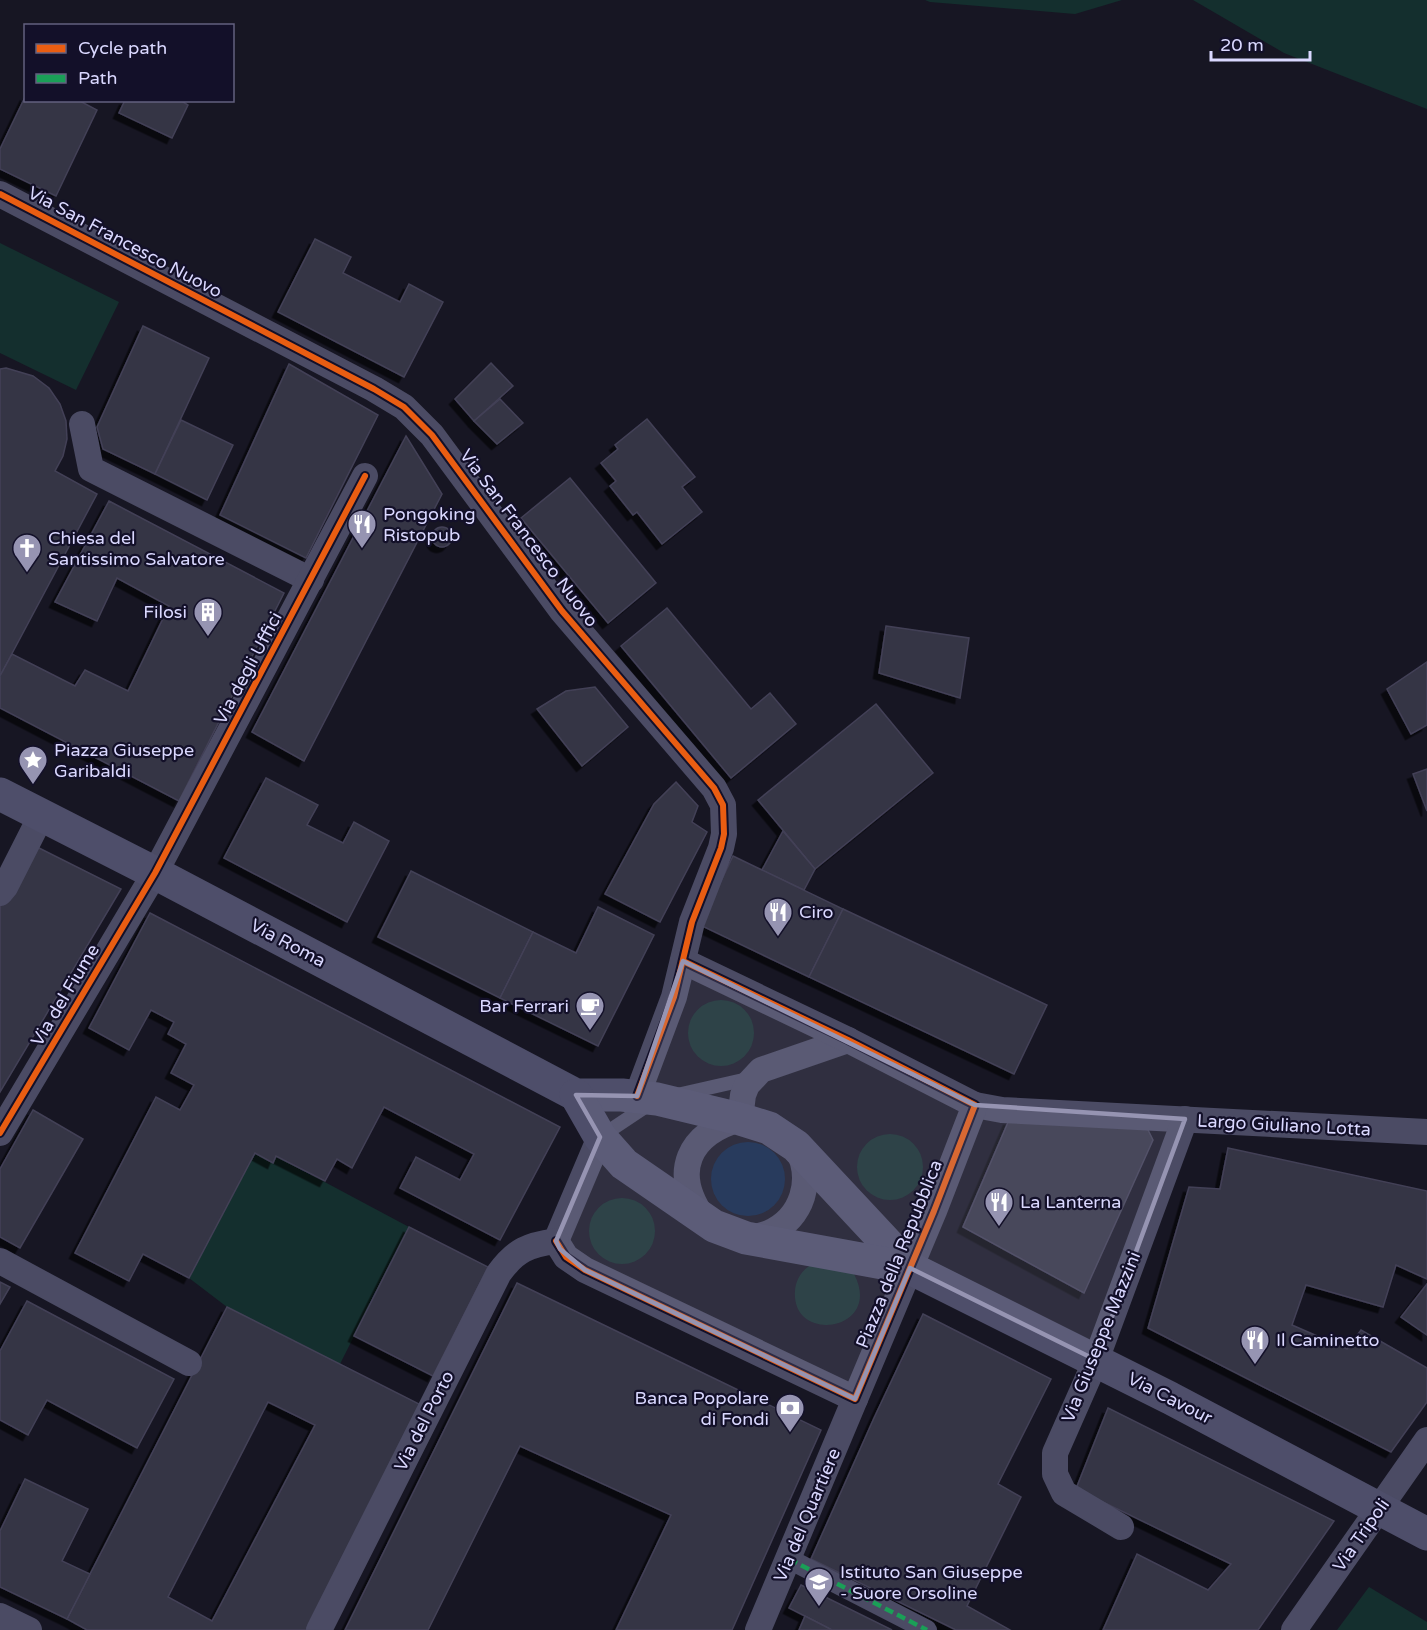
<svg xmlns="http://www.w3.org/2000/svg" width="1427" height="1630" font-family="'Varela Round',sans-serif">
	<defs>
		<filter id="shadow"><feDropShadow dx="-5.5" dy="5.5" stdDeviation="0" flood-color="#0009"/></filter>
	</defs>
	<rect width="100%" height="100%" fill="#171623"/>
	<!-- green -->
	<g fill="#142f2e">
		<path d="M925,0H1122L1075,14L930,2Z"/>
		<path d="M1193,0H1427V109L1284,53Z"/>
		<path d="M0,243L119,302L76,390L0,353Z"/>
		<circle cx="721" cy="1033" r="33"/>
		<circle cx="890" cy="1167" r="33"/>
		<path d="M255,1153L272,1163L276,1156L409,1227L340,1364L227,1307L189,1278Z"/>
		<circle cx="622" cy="1231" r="33"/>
		<path d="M816,1262L854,1274C884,1331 791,1345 795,1291C796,1277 804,1268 816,1262Z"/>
		<path d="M1369,1587L1427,1622V1630H1337Z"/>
	</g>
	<!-- water -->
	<circle fill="#0d2548" cx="748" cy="1179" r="37"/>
	<!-- building -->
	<g fill="#353445" stroke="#434157" stroke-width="1.5" fill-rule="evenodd" filter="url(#shadow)">
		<path d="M26,95V100H78L97,110L56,196L0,169V149Z"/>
		<path d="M125,100H180L188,105L172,138L119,113Z"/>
		<path d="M315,239L351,257L343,273L400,302L409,284L443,302L404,377L278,312Z"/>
		<path d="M143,326L209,358L155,474L103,449L97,427Z"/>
		<path d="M491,363L513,386L474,421L455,399Z"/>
		<path d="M289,364L378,415L306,558L220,515Z"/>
		<path d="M6,368L33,376L49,388L60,404L66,421L67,439L63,456L55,471L97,494L0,676V369Z"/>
		<path d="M500,399L523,423L497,444L474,421Z"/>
		<path d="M647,419L695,477L682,487L702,512L662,544L637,512L633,515L610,486L616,481L601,463L618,449L615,445Z"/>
		<path d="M181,420L233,445L207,500L155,474Z"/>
		<path d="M406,436L442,494L304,761L252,732Z"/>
		<path d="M570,478L656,583L608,623L521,518Z"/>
		<path d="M109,501L284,593L179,801L0,708V676L12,654L75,686L85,670L128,691L169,606L117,578L97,621L55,602Z"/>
		<circle cx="442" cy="537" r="10"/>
		<path d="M667,608L751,709L770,693L796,724L731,778L621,646Z"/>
		<path d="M886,626L969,638L960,698L879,673Z"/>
		<path d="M1427,662V725L1411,734L1387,689Z"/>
		<path d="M595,687L628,727L582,766L537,709L566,691Z"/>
		<path d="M876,704L933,773L815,869L758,800Z"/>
		<path d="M1427,769V811L1413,774Z"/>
		<path d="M266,778L318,805L307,825L343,843L354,822L389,841L347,922L224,858Z"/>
		<path d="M676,782L698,806L692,822L707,832L660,922L605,894L654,804Z"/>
		<path d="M783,831L815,869L804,890L762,870Z"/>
		<path d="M37,847L121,889L0,1092V905Z"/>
		<path d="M733,856L843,909L809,977L700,925Z"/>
		<path d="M411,871L533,932L500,998L378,937Z"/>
		<path d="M598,907L654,935L598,1046L500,998L533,932L576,953Z"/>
		<path d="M843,909L1047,1005L1014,1074L809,977Z"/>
		<path d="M150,913L560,1127L500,1240L400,1188L416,1157L460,1180L474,1154L384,1107L352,1168L337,1159L325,1181L276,1156L273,1163L255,1153L189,1278L143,1254L129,1281L75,1253L156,1097L180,1110L194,1085L171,1073L186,1044L168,1034L174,1022L151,1010L129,1050L89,1028Z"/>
		<path d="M33,1110L83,1139L20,1248L0,1237V1169Z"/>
		<path d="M1009,1120L1146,1126L1153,1140L1084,1293L963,1227Z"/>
		<path d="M1228,1148L1427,1191V1279L1396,1265L1383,1307L1306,1285L1292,1325L1347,1349L1361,1330L1427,1368V1402L1391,1452L1148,1328L1189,1187L1220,1189Z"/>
		<path d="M409,1227L488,1267L433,1376L354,1336Z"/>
		<path d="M0,1282L10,1287L0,1304Z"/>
		<path d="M517,1283L821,1430L732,1630H616L671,1515L520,1446L428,1630H345Z"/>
		<path d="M1427,1284V1335L1401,1317Z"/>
		<path d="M27,1301L174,1379L137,1448L47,1400L28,1435L0,1420V1351Z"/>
		<path d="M227,1307L421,1405L306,1630H87L67,1619ZM268,1402L315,1425L212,1621L168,1597Z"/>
		<path d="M923,1314L1051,1379L998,1484L1021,1497L967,1606L1010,1630H956L811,1559L874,1418Z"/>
		<path d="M1108,1408L1334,1521L1258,1630H1103L1137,1554L1208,1590L1231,1564L1076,1489Z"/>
		<path d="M25,1479L88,1509L62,1561L90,1574L67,1619L0,1587V1531Z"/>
		<path d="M801,1585L892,1630H832L789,1608Z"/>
		<path d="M805,1616L832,1630H799Z"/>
	</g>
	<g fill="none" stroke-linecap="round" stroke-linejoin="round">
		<!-- service -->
		<g stroke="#4b4b64" stroke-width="14">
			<path d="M677,1095L752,1078"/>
			<path d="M600,1137L651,1103"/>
		</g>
		<!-- pedestrian -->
		<path stroke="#4b4b64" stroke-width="20" d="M789,1559L927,1630"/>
		<!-- minor -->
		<g stroke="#4b4b64" stroke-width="26">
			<path d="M0,194L374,389L404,407L432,435L562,611L714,788L723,805L724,834L721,848L692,922L674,997L637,1096"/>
			<path d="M82,424L91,469L311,580"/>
			<path d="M0,893L5,887L41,816"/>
			<path d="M975,1105L1002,1110L1427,1132"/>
			<path d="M0,1133L155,873L365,476"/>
			<path d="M703,1218C671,1172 688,1134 740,1119L743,1095L747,1085L761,1070L848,1040"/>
			<path d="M746,1238C754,1237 762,1236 769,1233C803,1218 814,1179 797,1148"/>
			<path d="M556,1241L566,1257L585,1270L855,1399L934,1211L975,1105L848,1040L683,961"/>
			<path d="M556,1241L600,1137"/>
			<path d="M0,1261L189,1363"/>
			<path d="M1121,1527L1064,1493L1055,1474V1453L1096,1360L1185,1119"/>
			<path d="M0,1616L29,1630"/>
			<path d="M319,1630L499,1273C516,1250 528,1245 556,1241"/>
			<path d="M758,1630L855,1399"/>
			<path d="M1294,1630L1427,1440"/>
		</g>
		<!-- secondary -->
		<g stroke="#4e4e6a" stroke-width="33">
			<path d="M0,794L155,873L576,1095H622L657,1099L740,1119L769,1128L796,1146L910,1268"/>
			<path d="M576,1095L600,1137L624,1164L714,1226L746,1238L910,1268L1170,1398L1427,1534"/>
		</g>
		<!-- quiet -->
		<path stroke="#1a9f57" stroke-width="4.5" stroke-dasharray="9 4.5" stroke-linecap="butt" d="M789,1559L927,1630"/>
		<!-- cycleway casing -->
		<g stroke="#131029" stroke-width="10">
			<g id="cycleway">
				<path d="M0,194L374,389L404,407L432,435L562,611L714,788L723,805L724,834L721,848L692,922L674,997L637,1096"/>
				<path d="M0,1133L155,873L365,476"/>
				<path d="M556,1241L566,1257L585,1270L855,1399L934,1211L975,1105L848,1040L683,961"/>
			</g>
		</g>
		<!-- cycleway -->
		<use href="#cycleway" stroke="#e95d12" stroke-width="6"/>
	</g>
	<!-- marked area -->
	<path fill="#9694b2" fill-opacity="0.2" stroke="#9694b2" stroke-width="4.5" stroke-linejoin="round" d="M683,961L975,1105L1185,1119L1096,1360L910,1268L855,1399L585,1270L560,1249L556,1241L600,1137L576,1095L637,1096Z"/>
	<!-- icons -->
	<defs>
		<g id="restaurant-pin" transform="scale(1.5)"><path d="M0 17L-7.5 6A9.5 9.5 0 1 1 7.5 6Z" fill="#9694b2" stroke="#131029"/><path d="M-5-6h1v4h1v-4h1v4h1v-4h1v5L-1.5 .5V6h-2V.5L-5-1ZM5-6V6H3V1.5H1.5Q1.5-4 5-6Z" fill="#fff"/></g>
		<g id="church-pin" transform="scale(1.5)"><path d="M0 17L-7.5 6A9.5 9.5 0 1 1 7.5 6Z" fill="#9694b2" stroke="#131029"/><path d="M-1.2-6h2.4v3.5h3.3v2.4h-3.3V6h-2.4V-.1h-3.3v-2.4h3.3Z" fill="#fff"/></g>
		<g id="building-pin" transform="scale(1.5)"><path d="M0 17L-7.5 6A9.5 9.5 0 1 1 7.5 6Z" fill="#9694b2" stroke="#131029"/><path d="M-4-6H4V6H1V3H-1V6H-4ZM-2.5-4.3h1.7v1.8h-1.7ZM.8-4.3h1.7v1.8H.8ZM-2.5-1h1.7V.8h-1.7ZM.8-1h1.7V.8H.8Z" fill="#fff"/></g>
		<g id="sight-pin" transform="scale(1.5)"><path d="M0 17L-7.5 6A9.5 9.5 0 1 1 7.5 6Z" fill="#9694b2" stroke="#131029"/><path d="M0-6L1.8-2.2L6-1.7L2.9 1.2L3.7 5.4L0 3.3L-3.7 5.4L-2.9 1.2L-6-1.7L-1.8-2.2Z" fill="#fff"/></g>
		<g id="cafe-pin" transform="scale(1.5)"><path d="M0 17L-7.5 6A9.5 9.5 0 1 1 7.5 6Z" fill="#9694b2" stroke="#131029"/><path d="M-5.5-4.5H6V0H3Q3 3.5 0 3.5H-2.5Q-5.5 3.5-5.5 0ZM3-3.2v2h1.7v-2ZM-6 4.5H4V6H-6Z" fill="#fff"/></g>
		<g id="bank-pin" transform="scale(1.5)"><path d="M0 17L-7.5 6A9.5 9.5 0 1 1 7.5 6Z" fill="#9694b2" stroke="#131029"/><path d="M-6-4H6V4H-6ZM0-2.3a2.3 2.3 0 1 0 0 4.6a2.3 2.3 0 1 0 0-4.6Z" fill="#fff"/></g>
		<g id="school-pin" transform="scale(1.5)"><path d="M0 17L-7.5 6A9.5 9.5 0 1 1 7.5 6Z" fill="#9694b2" stroke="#131029"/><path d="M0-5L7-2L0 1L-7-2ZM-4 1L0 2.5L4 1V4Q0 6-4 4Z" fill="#fff"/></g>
	</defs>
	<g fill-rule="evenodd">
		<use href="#restaurant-pin" x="362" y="524"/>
		<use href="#church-pin" x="27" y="548"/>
		<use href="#building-pin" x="208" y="612"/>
		<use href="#sight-pin" x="33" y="760"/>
		<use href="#restaurant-pin" x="778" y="912"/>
		<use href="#cafe-pin" x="590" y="1006"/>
		<use href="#restaurant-pin" x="999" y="1202"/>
		<use href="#restaurant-pin" x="1255" y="1340"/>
		<use href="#bank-pin" x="790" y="1408"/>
		<use href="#school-pin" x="819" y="1582"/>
	</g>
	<g text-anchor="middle" stroke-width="4.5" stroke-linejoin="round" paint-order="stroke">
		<!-- street labels -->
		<g font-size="18" fill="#dad8ff" stroke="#131029">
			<text transform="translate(125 242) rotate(28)" y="6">Via San Francesco Nuovo</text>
			<text transform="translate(529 538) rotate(53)" y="6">Via San Francesco Nuovo</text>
			<text transform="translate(248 668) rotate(-62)" y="6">Via degli Uffici</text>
			<text transform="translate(288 943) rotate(28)" y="6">Via Roma</text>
			<text transform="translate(65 995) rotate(-59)" y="6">Via del Fiume</text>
			<text transform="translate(1284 1125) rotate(3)" y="6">Largo Giuliano Lotta</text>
			<text transform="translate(899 1254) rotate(-68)" y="6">Piazza della Repubblica</text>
			<text transform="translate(1101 1337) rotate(-68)" y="6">Via Giuseppe Mazzini</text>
			<text transform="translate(1170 1398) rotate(27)" y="6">Via Cavour</text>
			<text transform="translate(424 1421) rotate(-63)" y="6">Via del Porto</text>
			<text transform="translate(807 1515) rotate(-67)" y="6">Via del Quartiere</text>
			<text transform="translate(1361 1535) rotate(-55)" y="6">Via Tripoli</text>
		</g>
		<!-- poi labels -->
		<g font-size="18" fill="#dad8ff" stroke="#131029" text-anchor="start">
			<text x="383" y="520">Pongoking<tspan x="383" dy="21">Ristopub</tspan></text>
			<text x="48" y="544">Chiesa del<tspan x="48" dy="21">Santissimo Salvatore</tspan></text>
			<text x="187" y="618" text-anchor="end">Filosi</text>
			<text x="54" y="756">Piazza Giuseppe<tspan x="54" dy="21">Garibaldi</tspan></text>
			<text x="799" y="918">Ciro</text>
			<text x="569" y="1012" text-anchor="end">Bar Ferrari</text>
			<text x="1020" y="1208">La Lanterna</text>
			<text x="1276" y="1346">Il Caminetto</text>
			<text x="769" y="1404" text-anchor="end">Banca Popolare<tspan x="769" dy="21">di Fondi</tspan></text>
			<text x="840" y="1578">Istituto San Giuseppe<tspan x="840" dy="21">- Suore Orsoline</tspan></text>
		</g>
	</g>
	<!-- legend -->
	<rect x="24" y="24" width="210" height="78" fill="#131029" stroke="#63607f" stroke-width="1.5"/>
	<rect x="36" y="44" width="30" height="9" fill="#e95d12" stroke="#63607f" stroke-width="1.5"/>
	<text x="78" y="54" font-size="18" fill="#dad8ff">Cycle path</text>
	<rect x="36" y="74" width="30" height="9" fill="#1a9f57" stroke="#63607f" stroke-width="1.5"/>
	<text x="78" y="84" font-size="18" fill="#dad8ff">Path</text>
	<!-- scale -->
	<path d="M1211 51v9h99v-9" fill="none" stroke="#dad8ff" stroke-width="3"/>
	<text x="1220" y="51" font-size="18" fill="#dad8ff" stroke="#131029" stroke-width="4.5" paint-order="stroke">20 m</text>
</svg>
